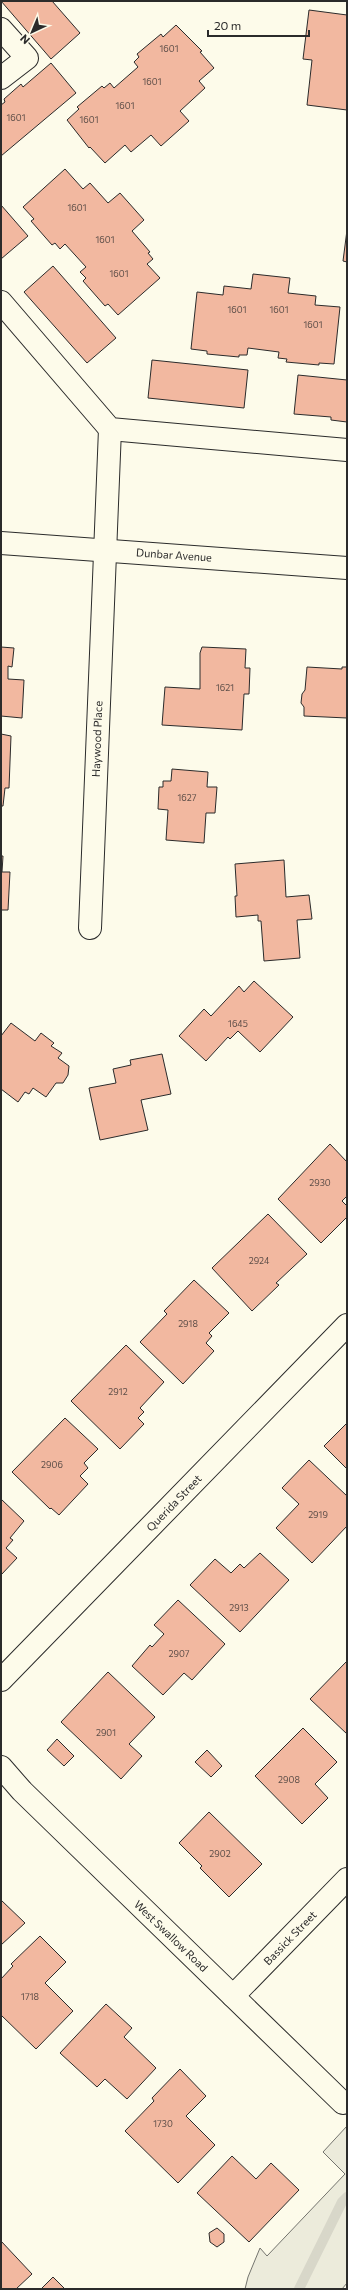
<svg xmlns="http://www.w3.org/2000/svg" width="348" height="2290" font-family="Commissioner,sans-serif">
	<rect width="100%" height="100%" fill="#fdfbea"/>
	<!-- green -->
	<path fill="#ecebdb" stroke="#74746e" d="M347,2126V2283L342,2289H245L248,2277L260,2248L267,2256L345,2174L323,2152Z"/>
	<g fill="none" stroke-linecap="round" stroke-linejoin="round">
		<!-- stream -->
		<path stroke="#d8d7c9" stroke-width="10" d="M299,2289L342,2202L347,2197"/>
	</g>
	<!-- building -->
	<g fill="#f2b8a0" stroke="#2b2b2b">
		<path d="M1,1H52L80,33L51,59Z"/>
		<path d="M309,10L347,15V110L307,105L312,60L303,59Z"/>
		<path d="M176,25L202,51L200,52L214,68L199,81L205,88L180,111L189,121L161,146L151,135L131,152L125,145L105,163L90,147L89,148L67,120L79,109L77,107L102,86L104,88L110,83L114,88L138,67L134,62L139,57L137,54L161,34L163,37Z"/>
		<path d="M51,63L76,93L1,156V105L5,102L4,99L21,84L23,87Z"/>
		<path d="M65,169L83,189L90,183L108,203L120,193L144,220L132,231L150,252L148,253L153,259L147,264L160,278L118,315L108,304L105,306L83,281L86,278L80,272L86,267L65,244L60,249L55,243L52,245L31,221L34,219L23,207Z"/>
		<path d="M1,205L28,236L1,259Z"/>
		<path d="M347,230V262L343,261Z"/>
		<path d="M53,266L116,338L87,363L24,292Z"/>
		<path d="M253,274L290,278L288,293L316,296L315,305L340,307L334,364L319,363V365L286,362L287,359L278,358L279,352L248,348L247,355H239V357L207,354V351L191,349L197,292L223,295L224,286L251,289Z"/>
		<path d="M152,360L248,370L244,408L148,398Z"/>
		<path d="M298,375L347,380V422L331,420V417L294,414Z"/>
		<path d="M1,647L14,648L12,667L8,666V679L24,680L22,718L1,716Z"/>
		<path d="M202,647L246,649L245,668H250L249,694H244L242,730L162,725L165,687L200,689V653Z"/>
		<path d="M307,667L342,669V667H347V718L304,716V707L301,703L302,694L305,690Z"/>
		<path d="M1,734L11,736L9,788H5L3,806H1Z"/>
		<path d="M172,769L208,772L207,787H217L215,813H206L204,843L166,840L168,810L158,809L159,787H163V781H171Z"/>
		<path d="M1,856H3L2,872H10L8,910H1Z"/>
		<path d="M284,860L286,897L309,895L312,919L297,920L300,958L264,961L261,921H258V915L236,917L235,896H237L235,864Z"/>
		<path d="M254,981L293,1017L260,1052L238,1031L230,1039L228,1037L206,1061L179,1036L204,1009L211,1016L239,986L244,992Z"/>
		<path d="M11,1023L35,1041L41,1033L54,1043L51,1046L62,1053L58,1058L69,1066L68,1075L63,1083H56L46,1097L33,1088L29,1094L25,1092L18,1102L1,1089V1036Z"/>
		<path d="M162,1054L171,1094L141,1100L148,1130L100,1140L89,1088L116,1083L113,1069L131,1065L130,1060Z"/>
		<path d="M330,1144L347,1162V1196L342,1201L347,1206V1217L321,1243L278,1199Z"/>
		<path d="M268,1214L307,1254L276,1283L279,1285L252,1311L212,1268Z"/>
		<path d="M194,1280L229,1313L209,1333L212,1336L206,1343L214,1351L183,1384L140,1342L167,1314L164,1311Z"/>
		<path d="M126,1345L164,1382L140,1408L144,1412L138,1418L144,1424L120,1449L71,1401Z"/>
		<path d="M65,1418L98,1449L84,1463L88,1468L80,1476L88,1484L59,1515L51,1508L50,1509L12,1472Z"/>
		<path d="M347,1423V1468H346L324,1446Z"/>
		<path d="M309,1460L347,1496V1526L312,1563L276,1528L299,1504L282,1488Z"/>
		<path d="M1,1499L24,1521L10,1538L13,1540L6,1548L17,1558L1,1575Z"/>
		<path d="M260,1553L289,1580L240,1632L190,1585L215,1559L231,1573L240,1564L244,1568Z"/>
		<path d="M178,1600L225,1644L192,1680L184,1673L163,1695L132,1666L150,1645L152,1647L164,1634L154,1625Z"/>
		<path d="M347,1661V1734L310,1699Z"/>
		<path d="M108,1672L155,1717L129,1744L142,1756L121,1779L61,1722Z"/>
		<path d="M303,1728L337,1762L315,1784L328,1798L302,1824L255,1776Z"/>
		<path d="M57,1739L74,1756L64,1766L47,1750Z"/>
		<path d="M207,1750L222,1766L211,1777L195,1762Z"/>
		<path d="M209,1812L262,1864L229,1897L200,1868L202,1866L179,1843Z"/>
		<path d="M1,1900L25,1923L1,1945Z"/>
		<path d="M40,1936L66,1962L45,1983L73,2011L36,2049L1,2015V1979L13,1966L11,1964Z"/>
		<path d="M106,2004L132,2028L124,2037L156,2068L127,2099L105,2079L97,2087L60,2053Z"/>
		<path d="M180,2069L206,2096L186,2116L215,2145L178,2183L125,2131L154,2101L152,2098Z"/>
		<path d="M232,2156L256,2179L271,2163L299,2190L249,2242L197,2193Z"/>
		<path d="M217,2228L224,2234V2242L217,2247L210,2242L209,2233Z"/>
		<path d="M1,2241L32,2274L16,2289H1Z"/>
		<path d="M53,2277L65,2289H41Z"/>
	</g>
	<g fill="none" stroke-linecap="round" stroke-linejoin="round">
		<!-- minor casing -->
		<g stroke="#2b2b2b" stroke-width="24">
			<g id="minor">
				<path d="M1,29L27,58L1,78"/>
				<path d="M1,302L110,429L347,450"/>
				<path d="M1,543L347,568"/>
				<path d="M90,928L110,429"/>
				<path d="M1,1680L347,1325"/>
				<path d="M1,1767L22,1791L343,2103"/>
				<path d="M233,1996L347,1879"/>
			</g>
		</g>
		<!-- minor -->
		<use href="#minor" stroke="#fdfbea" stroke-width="22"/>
	</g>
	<g text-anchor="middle" stroke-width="3" stroke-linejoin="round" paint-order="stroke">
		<!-- number labels -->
		<g font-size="9" fill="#5d4e48">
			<text x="169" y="52">1601</text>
			<text x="152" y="85">1601</text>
			<text x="125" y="109">1601</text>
			<text x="16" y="121">1601</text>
			<text x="89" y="123">1601</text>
			<text x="77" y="211">1601</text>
			<text x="105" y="243">1601</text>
			<text x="119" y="277">1601</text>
			<text x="237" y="313">1601</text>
			<text x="279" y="313">1601</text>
			<text x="313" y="328">1601</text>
			<text x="225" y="691">1621</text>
			<text x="187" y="801">1627</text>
			<text x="238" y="1027">1645</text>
			<text x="320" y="1186">2930</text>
			<text x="259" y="1264">2924</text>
			<text x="188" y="1327">2918</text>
			<text x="118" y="1395">2912</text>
			<text x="52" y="1468">2906</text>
			<text x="318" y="1518">2919</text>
			<text x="239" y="1611">2913</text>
			<text x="179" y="1657">2907</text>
			<text x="106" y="1736">2901</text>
			<text x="289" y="1783">2908</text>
			<text x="220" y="1857">2902</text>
			<text x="30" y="2000">1718</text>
			<text x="163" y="2127">1730</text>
		</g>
		<!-- street labels -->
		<g font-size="11" fill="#2b2b2b" stroke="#fdfbea">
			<text transform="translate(174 555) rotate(4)" y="4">Dunbar Avenue</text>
			<text transform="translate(97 739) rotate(-88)" y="4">Haywood Place</text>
			<text transform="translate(174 1503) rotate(-46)" y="4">Querida Street</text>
			<text transform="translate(171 1936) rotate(44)" y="4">West Swallow Road</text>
			<text transform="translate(290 1938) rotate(-46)" y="4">Bassick Street</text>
		</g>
	</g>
	<!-- border -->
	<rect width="348" height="2290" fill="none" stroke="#2b2b2b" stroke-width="4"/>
	<!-- north arrow -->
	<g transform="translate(32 32) rotate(224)" stroke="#fdfbea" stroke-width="3" paint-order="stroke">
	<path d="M0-3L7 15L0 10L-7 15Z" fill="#2b2b2b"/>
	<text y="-6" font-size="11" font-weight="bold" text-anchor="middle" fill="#2b2b2b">N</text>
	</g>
	<!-- scale -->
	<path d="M208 30v6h101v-6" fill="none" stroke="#2b2b2b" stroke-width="2"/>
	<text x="214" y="30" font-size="12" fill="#2b2b2b" stroke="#fdfbea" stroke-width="3" paint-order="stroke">20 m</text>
</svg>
